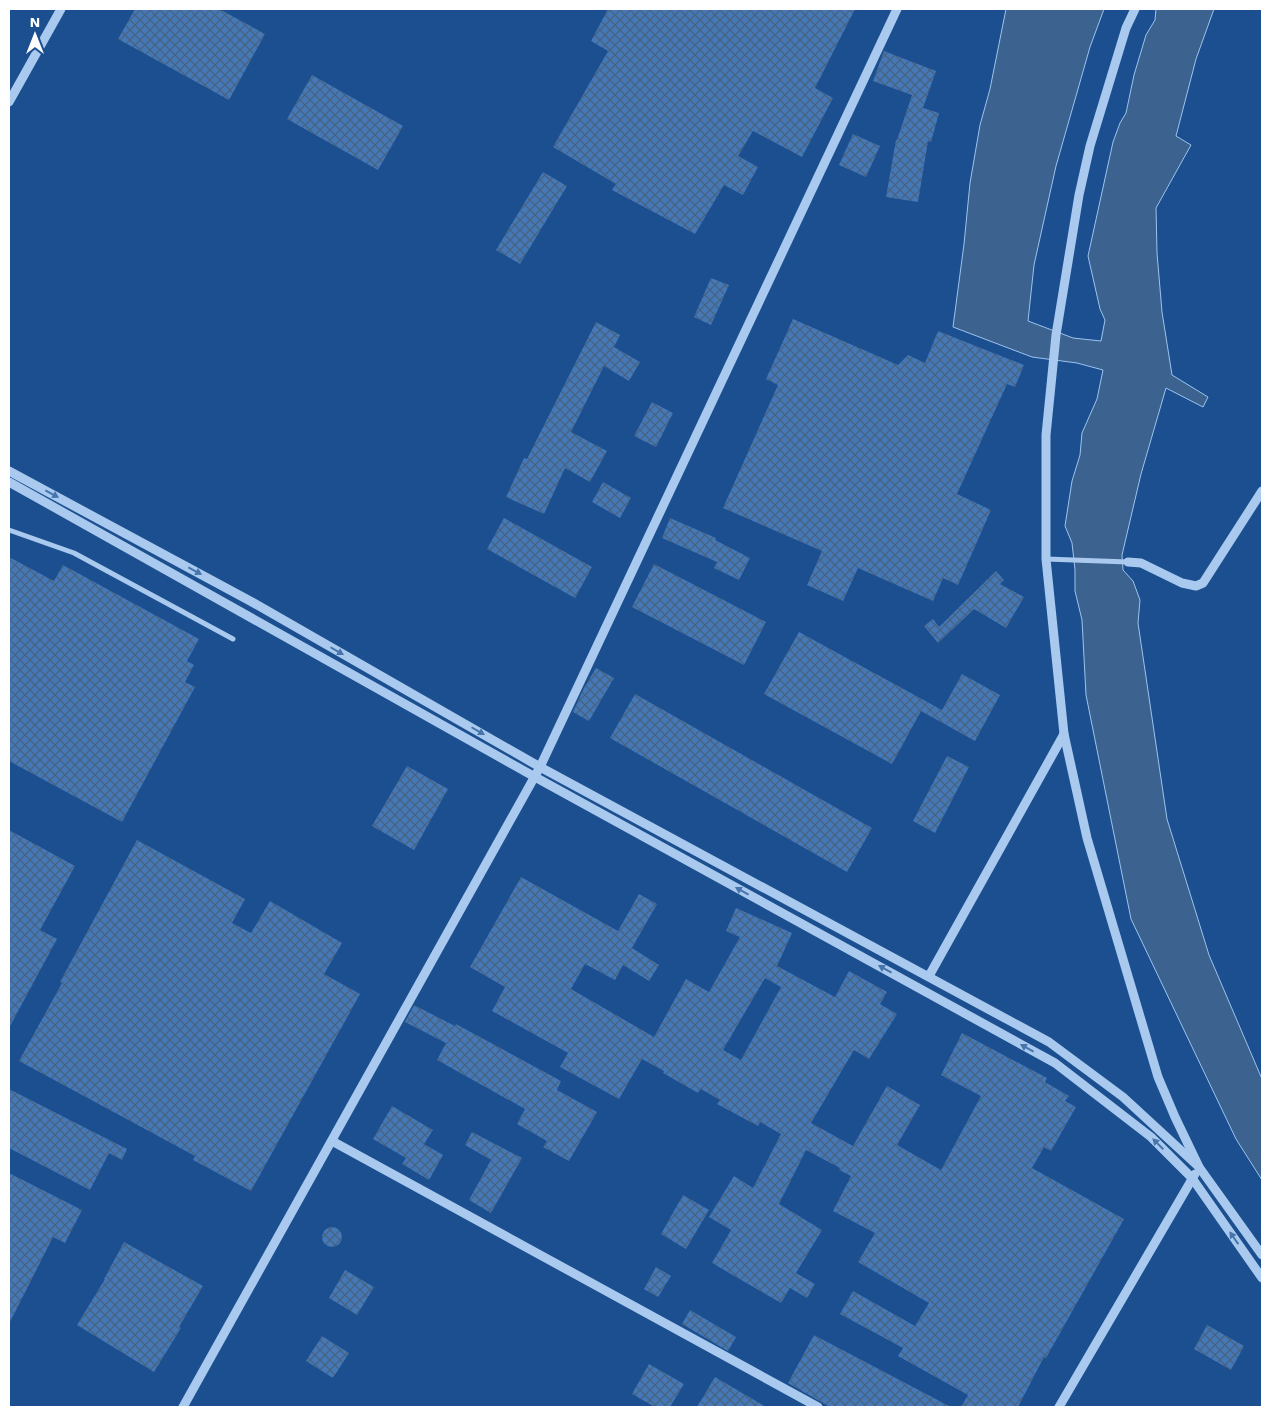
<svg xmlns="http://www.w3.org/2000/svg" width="1271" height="1416" font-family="'Work Sans',sans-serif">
	<defs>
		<pattern id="building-cross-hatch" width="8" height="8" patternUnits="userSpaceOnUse" patternTransform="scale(1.25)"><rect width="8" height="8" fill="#4478b7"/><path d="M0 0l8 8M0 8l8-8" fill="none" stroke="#486282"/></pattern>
	</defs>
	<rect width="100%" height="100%" fill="#1b4f8f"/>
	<!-- water -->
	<path fill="#3c6290" stroke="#9cc4f0" d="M1006,9H1104L1090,47L1056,166L1034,265L1028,321L1073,338L1101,341L1105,320L1100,309L1088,256L1113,142L1120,123L1126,113L1134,75L1146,35L1155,20L1156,9H1214L1196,59L1176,136L1191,145L1156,208L1157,253L1162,312L1172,375L1208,397L1203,407L1166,388L1141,474L1122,555L1123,570L1133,581L1140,600L1138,623L1167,819L1209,955L1262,1079V1180L1236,1139L1131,919L1086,695L1082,620L1075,591V570L1072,543L1065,526L1072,481L1080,455L1082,433L1097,399L1103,370L1077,363L1032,357L953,327L964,244L970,183L980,125L990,89Z"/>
	<!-- building -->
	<g fill="url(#building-cross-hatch)" fill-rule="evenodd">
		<path d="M135,9H219L265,34L229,100L118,39Z"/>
		<path d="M608,9H855L815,88L833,98L802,157L753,131L738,156L758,167L743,195L724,185L695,234L612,190L616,184L553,147L608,51L591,41Z"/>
		<path d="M884,51L936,71L923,108L939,113L931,142L928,141L918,202L886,197L896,140H897L912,95L873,81Z"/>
		<path d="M312,75L403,126L378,170L287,119Z"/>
		<path d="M853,134L880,146L866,177L839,165Z"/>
		<path d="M543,172L567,186L520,264L496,250Z"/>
		<path d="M711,278L729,285L711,325L694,317Z"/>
		<path d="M793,319L898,365L908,355L925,363L938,331L1024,365L1015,387L1007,384L957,494L991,510L958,585L943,578L933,601L858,568L843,601L807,585L822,551L723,508L778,385L766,379Z"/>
		<path d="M596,322L620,335L614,347L640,362L629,381L604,366L571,432L607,451L590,482L565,468L544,514L506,497L524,458L527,459Z"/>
		<path d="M652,402L673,413L656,447L634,436Z"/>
		<path d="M603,482L631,498L620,518L592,502Z"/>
		<path d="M504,518L592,567L575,598L487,549Z"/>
		<path d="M670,518L716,538L715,540L750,558L739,580L714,568L717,562L662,538Z"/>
		<path d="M9,557L54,581L63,565L199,639L187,661L194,665L185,682L195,687L122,822L9,761Z"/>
		<path d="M654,564L766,622L744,665L632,607Z"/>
		<path d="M996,571L1004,580L1000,584L1024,597L1006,628L974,609L938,643L924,626L933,619L939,627Z"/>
		<path d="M799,632L942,710L962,674L1000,695L975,741L921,711L892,764L764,694Z"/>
		<path d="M596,668L614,678L589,721L573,712L584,688Z"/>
		<path d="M635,694L872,828L847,872L610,738Z"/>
		<path d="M947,756L969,767L935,833L913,821Z"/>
		<path d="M407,766L448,789L414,850L372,826Z"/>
		<path d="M9,830L75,866L40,930L57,939L9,1028Z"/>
		<path d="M137,840L245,899L232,923L251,933L270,901L342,943L324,974L360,994L251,1191L193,1160L195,1156L19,1061L62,983L60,982Z"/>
		<path d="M521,877L618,931L639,894L657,904L632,948L659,965L649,981L623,965L615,980L585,964L571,989L654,1037L686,979L709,992L740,937L726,931L736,908L792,933L777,966L835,997L849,971L887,992L880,1004L897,1014L869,1059L854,1050L811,1123L853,1146L887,1086L920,1105L897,1145L941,1170L981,1096L941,1075L962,1033L1047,1078L1045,1082L1069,1096L1065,1101L1076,1107L1051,1151L1044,1147L1032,1168L1124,1219L1046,1358L1044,1357L1018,1407H961L968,1395L898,1356L903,1348L840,1314L853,1291L915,1326L929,1303L858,1262L875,1233L833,1211L851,1176L839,1170L840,1168L806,1150L779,1204L822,1230L796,1273L815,1284L807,1298L790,1288L781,1303L712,1263L731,1230L709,1217L734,1176L753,1188L781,1134L760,1122L758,1126L717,1104L720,1100L701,1089L698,1093L663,1073L664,1071L642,1059L619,1099L560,1067L568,1053L492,1011L505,987L470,967ZM765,978L781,987L741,1060L723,1050Z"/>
		<path d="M414,1005L455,1026L456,1024L561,1081L557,1090L597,1112L569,1161L543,1147L547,1141L517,1124L525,1109L437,1060L446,1043L405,1022Z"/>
		<path d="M9,1089L127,1149L122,1160L109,1153L90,1190L9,1148Z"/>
		<path d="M392,1106L433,1130L424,1144L443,1155L429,1180L402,1164L406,1158L373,1139Z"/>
		<path d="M472,1132L522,1158L491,1213L469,1200L491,1160L465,1145Z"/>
		<path d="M9,1173L82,1210L65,1243L53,1237L9,1324Z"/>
		<path d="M683,1195L709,1210L686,1249L661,1234Z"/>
		<circle cx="332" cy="1237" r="10"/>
		<path d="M124,1242L203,1286L179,1327L181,1328L154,1372L77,1325L105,1279H104Z"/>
		<path d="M656,1267L671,1276L658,1297L644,1289Z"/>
		<path d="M345,1270L374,1287L357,1315L329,1298Z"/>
		<path d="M690,1310L736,1337L728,1351L682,1324Z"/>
		<path d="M1207,1325L1244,1346L1231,1370L1194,1349Z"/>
		<path d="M814,1335L951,1407H830L788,1383Z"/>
		<path d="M322,1336L349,1353L333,1378L306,1361Z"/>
		<path d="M649,1364L684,1384L670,1407H655L632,1394Z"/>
		<path d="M715,1377L766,1407H697Z"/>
	</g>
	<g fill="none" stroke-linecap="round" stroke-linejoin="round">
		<!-- minor -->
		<g stroke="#a9c9ee" stroke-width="5">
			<path d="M9,530L74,553L233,639"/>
			<path d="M1046,559L1128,562"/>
		</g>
		<!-- tertiary -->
		<g stroke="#a9c9ee" stroke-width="9">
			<path d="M1135,9L1126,28L1090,146L1079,195L1056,335L1046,435V559L1064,734L1087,838L1158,1077L1175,1117L1199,1167L1262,1255"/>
			<path d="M9,102L61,9"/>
			<path d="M9,471L252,602L540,767L1049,1042L1123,1097L1199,1167"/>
			<path d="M9,482L535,777L1055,1063L1151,1137L1192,1178L1262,1278"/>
			<path d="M1128,562L1141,563L1182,583L1196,586L1203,583L1262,491"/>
			<path d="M929,976L1064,734"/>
			<path d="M332,1141L818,1407"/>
			<path d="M183,1407L540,767L897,9"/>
			<path d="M1059,1407L1195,1174"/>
		</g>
	</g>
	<!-- one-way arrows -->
	<defs><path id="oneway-solid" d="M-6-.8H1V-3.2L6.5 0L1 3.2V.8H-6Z" transform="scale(1.25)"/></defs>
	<g fill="#4674ac">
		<use href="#oneway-solid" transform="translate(52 494) rotate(28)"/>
		<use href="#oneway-solid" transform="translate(195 571) rotate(28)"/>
		<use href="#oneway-solid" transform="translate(337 651) rotate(30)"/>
		<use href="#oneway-solid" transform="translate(478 731) rotate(30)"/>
		<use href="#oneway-solid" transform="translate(742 891) rotate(-151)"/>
		<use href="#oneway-solid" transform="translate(885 969) rotate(-151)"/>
		<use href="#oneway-solid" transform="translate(1027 1048) rotate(-151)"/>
		<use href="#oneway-solid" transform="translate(1158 1144) rotate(-135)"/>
		<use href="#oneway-solid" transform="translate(1234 1238) rotate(-125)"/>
	</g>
	<!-- border -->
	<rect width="1271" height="1416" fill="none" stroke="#ffffff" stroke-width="20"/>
	<!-- north arrow -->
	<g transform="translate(35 35)" stroke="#1b4f8f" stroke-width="4" paint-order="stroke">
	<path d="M0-4L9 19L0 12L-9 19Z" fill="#ffffff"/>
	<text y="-8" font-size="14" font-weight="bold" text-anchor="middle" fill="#ffffff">N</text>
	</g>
</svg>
